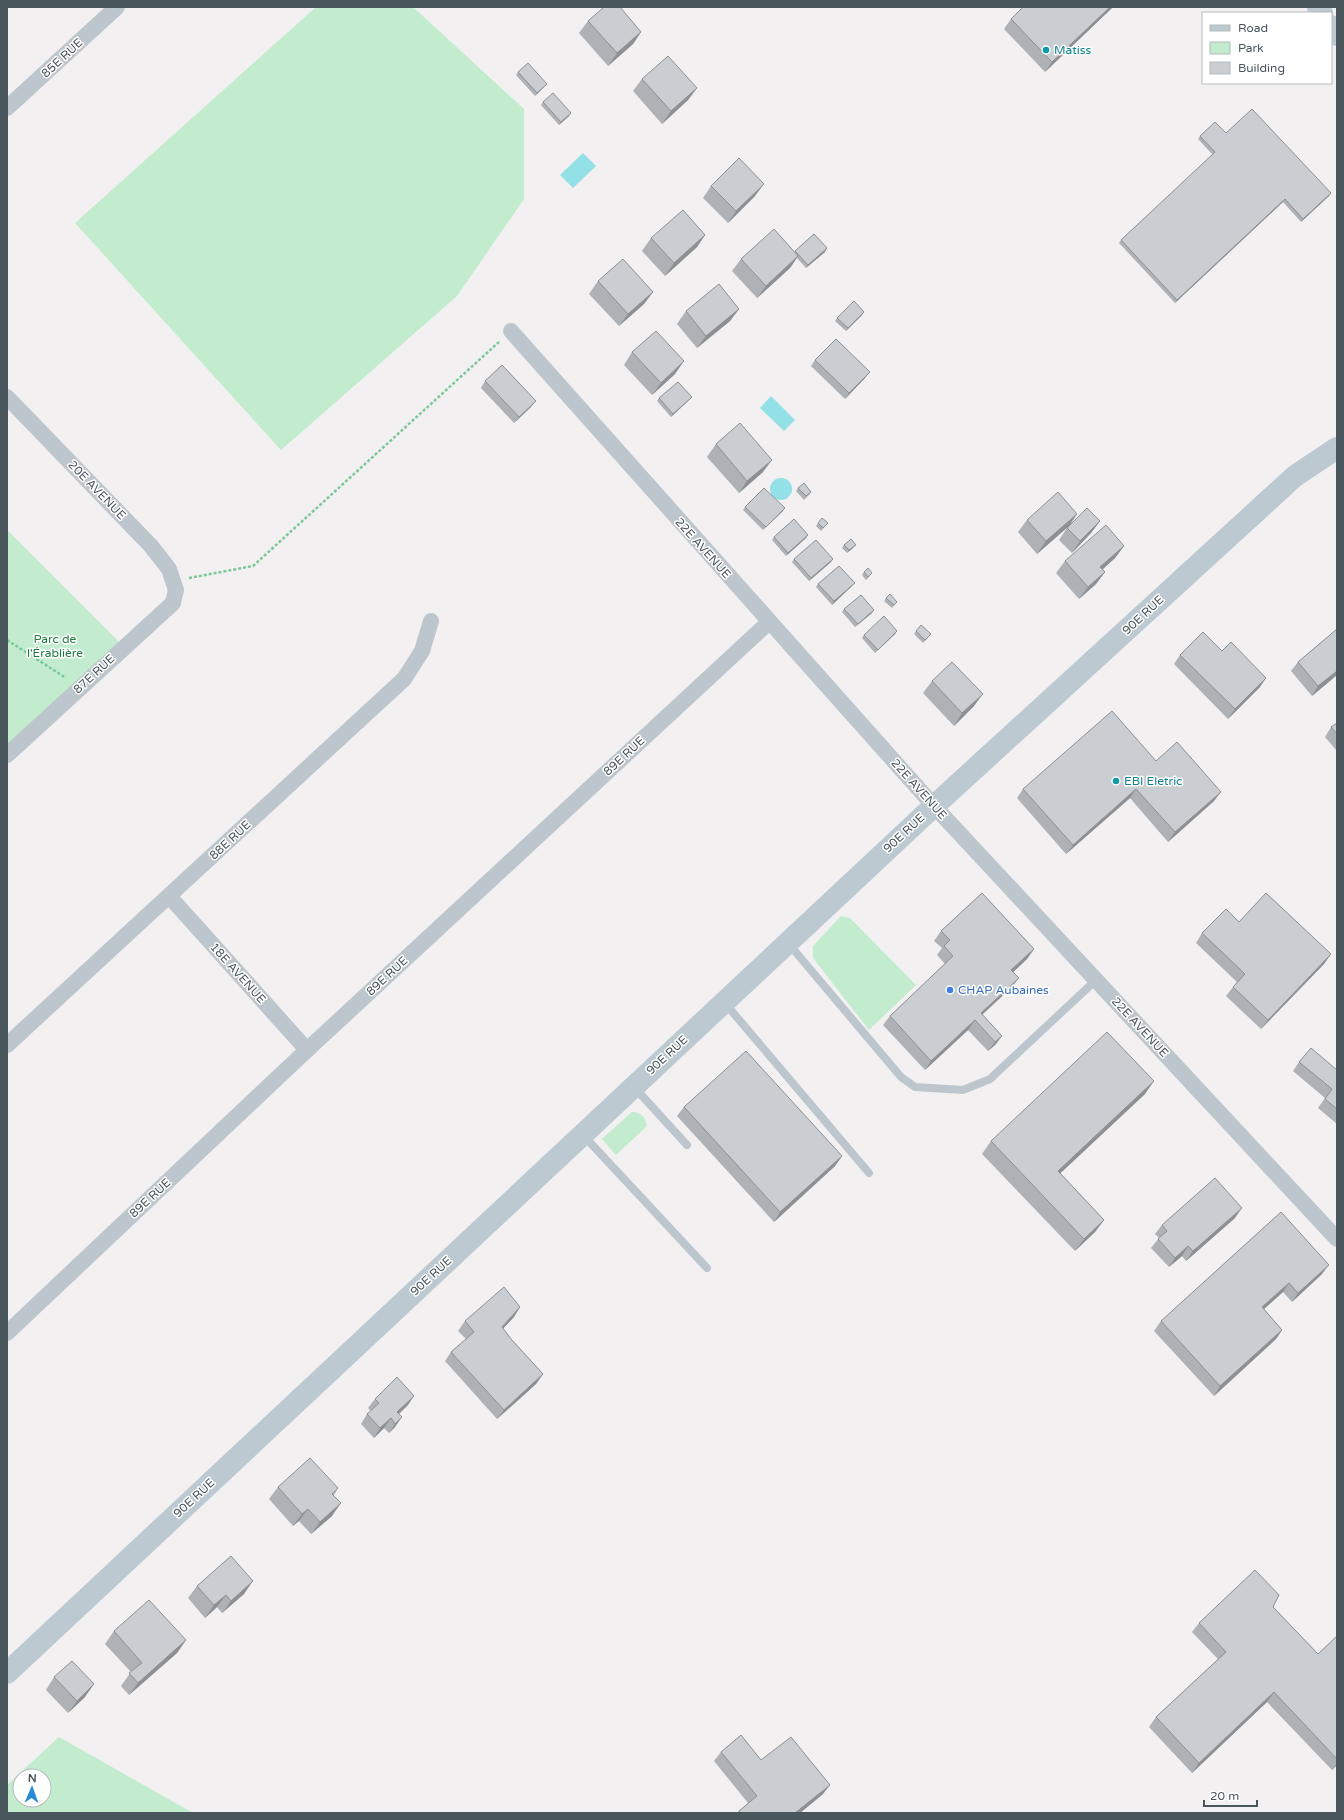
<svg xmlns="http://www.w3.org/2000/svg" width="1344" height="1820" font-family="'Varela Round',sans-serif">
	<rect width="100%" height="100%" fill="#f2f0f1"/>
	<!-- green -->
	<g fill="#c2eccd" fill-rule="evenodd">
		<path d="M316,7H413L524,109V199L457,296L281,450L75,223Z"/>
		<path d="M7,530L124,647L7,755Z"/>
		<path d="M841,916L850,918L916,985L869,1030L813,958V946Z"/>
		<path d="M632,1112C640,1112 646,1117 647,1126L616,1155L602,1139Z"/>
		<path d="M59,1737L193,1813H7V1785ZM20,1776H44V1800H20Z"/>
	</g>
	<!-- water -->
	<g fill="#93e0e6">
		<path d="M583,153L596,166L573,188L560,175Z"/>
		<path d="M771,396L795,420L784,431L760,408Z"/>
		<circle cx="781" cy="489" r="11"/>
	</g>
	<g fill="none" stroke-linecap="round" stroke-linejoin="round">
		<!-- path -->
		<g stroke="#7dc898" stroke-width="2.5" stroke-dasharray="3 2" stroke-linecap="butt">
			<path d="M189,578L253,566L500,341"/>
			<path d="M7,640L66,678"/>
		</g>
		<!-- lane -->
		<g stroke="#bdc6cc" stroke-width="8">
			<path d="M788,943L901,1077L915,1087L963,1090L990,1079L1096,980"/>
			<path d="M724,1002L869,1173"/>
			<path d="M634,1087L687,1145"/>
			<path d="M583,1135L707,1268"/>
		</g>
		<!-- street -->
		<g stroke="#bdc6cc" stroke-width="16">
			<path d="M7,108L117,7"/>
			<path d="M511,331L934,806L1337,1239"/>
			<path d="M7,397L151,546L169,569L176,590L173,603L7,755"/>
			<path d="M169,896L307,1050"/>
			<path d="M7,1045L404,679L422,651L431,621"/>
			<path d="M7,1333L307,1050L769,622"/>
		</g>
		<!-- secondary -->
		<g stroke="#bdc9d0" stroke-width="22">
			<path d="M1318,7L1322,13"/>
			<path d="M1331,26L1337,35"/>
			<path d="M7,1673L934,806L1295,476L1337,448"/>
		</g>
	</g>
	<!-- wall -->
	<g fill="#aeb1b5">
		<path d="M1023,7H1113L1045,72L1004,29L1011,19Z"/>
		<path d="M588,21L641,32L633,44L608,66L579,33Z"/>
		<path d="M518,72L544,87L535,96L516,75Z"/>
		<path d="M642,79L697,88L688,100L662,124L633,91Z"/>
		<path d="M543,102L569,116L559,125L541,105Z"/>
		<path d="M1226,133L1331,193L1329,196L1301,222L1283,202L1175,303L1119,243L1121,240L1213,155L1198,139L1200,136Z"/>
		<path d="M711,186L755,196L728,223L703,198Z"/>
		<path d="M705,235L697,247L665,276L642,251L651,238Z"/>
		<path d="M795,251L825,252L806,268L797,258L790,268L757,298L732,271L741,259L795,252Z"/>
		<path d="M598,281L653,292L644,304L619,326L589,294Z"/>
		<path d="M739,309L730,321L697,348L677,324L686,311Z"/>
		<path d="M862,315L846,331L835,321L837,318Z"/>
		<path d="M632,352L675,374L652,395L624,365Z"/>
		<path d="M815,360L865,378L845,399L811,366Z"/>
		<path d="M485,381L531,407L514,423L481,388Z"/>
		<path d="M692,397L689,400L671,417L657,401L659,398Z"/>
		<path d="M716,444L763,472L739,493L707,457Z"/>
		<path d="M798,488L811,492L809,495L804,500L796,491Z"/>
		<path d="M745,507L783,511L763,530L743,510Z"/>
		<path d="M1077,514L1069,526L1037,554L1018,532L1027,520Z"/>
		<path d="M1100,521L1091,533L1072,553L1059,540L1067,528Z"/>
		<path d="M818,523H828L821,531L816,526Z"/>
		<path d="M808,535L806,538L786,556L772,540L774,537Z"/>
		<path d="M844,545L853,548L847,553L842,548Z"/>
		<path d="M1124,546L1115,558L1103,569L1105,572L1096,584L1079,599L1056,573L1065,561Z"/>
		<path d="M794,559L831,562L809,581L792,562Z"/>
		<path d="M864,572L870,576L866,580L862,575Z"/>
		<path d="M855,583L852,586L832,605L816,587L818,584Z"/>
		<path d="M886,598L897,602L892,608L884,601Z"/>
		<path d="M844,609L872,613L855,627L842,612Z"/>
		<path d="M1337,629V675L1312,696L1291,671L1298,662Z"/>
		<path d="M897,631L895,634L875,653L862,638L864,635Z"/>
		<path d="M916,631L928,638L923,643L914,634Z"/>
		<path d="M1222,651L1260,687L1228,719L1174,664L1180,655Z"/>
		<path d="M932,681L974,706L954,726L923,693Z"/>
		<path d="M1337,723V751L1325,737L1331,727Z"/>
		<path d="M1156,761L1214,801L1168,842L1130,798L1066,854L1017,798L1023,789Z"/>
		<path d="M1239,922L1331,954L1324,964L1261,1029L1226,996L1233,987L1237,982L1196,943L1202,933Z"/>
		<path d="M941,931L1034,949L1027,959L1013,972L1012,987L982,1015L1002,1036L995,1045L988,1051L968,1030L925,1070L883,1025L890,1016L945,964L937,955L942,948L934,941Z"/>
		<path d="M1299,1062L1337,1070V1124L1318,1108L1325,1098L1293,1071Z"/>
		<path d="M1145,1094L1060,1173L1104,1220L1095,1232L1075,1251L982,1154L991,1141Z"/>
		<path d="M684,1107L842,1156L835,1166L774,1222L677,1116Z"/>
		<path d="M1281,1212L1322,1274L1292,1302L1283,1292L1264,1309L1282,1330L1276,1339L1214,1396L1154,1331L1161,1321Z"/>
		<path d="M1235,1218L1186,1261L1182,1256L1169,1267L1151,1248L1159,1238L1155,1234L1162,1225Z"/>
		<path d="M520,1307L514,1317L503,1328L511,1339L543,1374L536,1384L497,1419L445,1361L451,1352L466,1339L458,1331L465,1321Z"/>
		<path d="M375,1399L408,1405L399,1414L395,1427L389,1433L384,1428L374,1438L361,1424L367,1414L371,1411L368,1408Z"/>
		<path d="M278,1487L338,1488L334,1495L332,1516L311,1534L299,1521L293,1526L269,1499Z"/>
		<path d="M197,1586L244,1594L222,1613L217,1607L205,1618L188,1598Z"/>
		<path d="M1273,1607L1318,1654L1337,1636V1765L1332,1770L1267,1702L1192,1773L1149,1727L1156,1717L1218,1659L1192,1632L1199,1623Z"/>
		<path d="M114,1631L186,1640L177,1653L129,1695L121,1686L131,1672L105,1644Z"/>
		<path d="M54,1677L85,1697L68,1713L46,1690Z"/>
		<path d="M721,1752L761,1760L823,1794L800,1813H737L739,1811L748,1803L714,1761Z"/>
	</g>
	<!-- shaded-wall -->
	<g fill="#8d9093">
		<path d="M1110,7H1113L1045,72L1052,62Z"/>
		<path d="M641,32L633,44L608,66L617,53Z"/>
		<path d="M547,84L535,96L537,93Z"/>
		<path d="M697,88L688,100L662,124L671,111Z"/>
		<path d="M571,113L569,116L559,125L561,122Z"/>
		<path d="M764,184L755,196L728,223L736,211Z"/>
		<path d="M1331,193L1329,196L1301,222L1303,219Z"/>
		<path d="M1285,199L1283,202L1175,303L1177,300Z"/>
		<path d="M705,235L697,247L665,276L674,263Z"/>
		<path d="M827,248L825,252L806,268L808,265Z"/>
		<path d="M798,256L790,268L757,298L766,286Z"/>
		<path d="M653,292L644,304L619,326L628,314Z"/>
		<path d="M739,309L730,321L697,348L706,336Z"/>
		<path d="M864,312L862,315L846,331L848,328Z"/>
		<path d="M684,361L675,374L652,395L661,383Z"/>
		<path d="M870,372L865,378L845,399L849,393Z"/>
		<path d="M692,397L689,400L671,417L673,414Z"/>
		<path d="M536,401L531,407L514,423L519,417Z"/>
		<path d="M772,460L763,472L739,493L747,481Z"/>
		<path d="M785,508L783,511L763,530Z"/>
		<path d="M1077,514L1069,526L1037,554L1046,541Z"/>
		<path d="M1100,521L1091,533L1072,553L1080,541Z"/>
		<path d="M808,535L806,538L786,556L788,553Z"/>
		<path d="M856,545L853,548L847,553L849,550Z"/>
		<path d="M1124,546L1115,558L1092,579L1100,567Z"/>
		<path d="M833,559L831,562L809,581L811,578Z"/>
		<path d="M1105,572L1096,584L1079,599L1088,587Z"/>
		<path d="M855,583L852,586L832,605L834,601Z"/>
		<path d="M874,610L872,613L855,627L858,624Z"/>
		<path d="M897,631L895,634L875,653Z"/>
		<path d="M1337,671V675L1312,696L1318,686Z"/>
		<path d="M1266,678L1260,687L1228,719L1235,709Z"/>
		<path d="M983,694L974,706L954,726L962,713Z"/>
		<path d="M1136,789L1130,798L1066,854L1073,845Z"/>
		<path d="M1221,792L1214,801L1168,842L1175,832Z"/>
		<path d="M1034,949L1027,959L1005,980L1011,970Z"/>
		<path d="M1331,954L1324,964L1261,1029L1268,1020Z"/>
		<path d="M1019,978L1012,987L975,1021L981,1013Z"/>
		<path d="M975,1020L968,1030L925,1070L931,1061Z"/>
		<path d="M1002,1036L995,1045L988,1051L995,1042Z"/>
		<path d="M1154,1081L1145,1094L1049,1184L1058,1171Z"/>
		<path d="M842,1156L835,1166L774,1222L780,1212Z"/>
		<path d="M1242,1208L1235,1218L1186,1261L1193,1251Z"/>
		<path d="M1104,1220L1095,1232L1075,1251L1084,1239Z"/>
		<path d="M1188,1246L1182,1256L1169,1267L1175,1258Z"/>
		<path d="M1329,1265L1322,1274L1292,1302L1298,1293Z"/>
		<path d="M1289,1283L1283,1292L1255,1317L1262,1307Z"/>
		<path d="M520,1307L514,1317L496,1336L502,1327Z"/>
		<path d="M1282,1330L1276,1339L1214,1396L1220,1386Z"/>
		<path d="M543,1374L536,1384L497,1419L504,1410Z"/>
		<path d="M414,1396L408,1405L392,1420L397,1412Z"/>
		<path d="M402,1417L395,1427L389,1433L395,1424Z"/>
		<path d="M391,1418L384,1428L374,1438L380,1428Z"/>
		<path d="M341,1503L332,1516L311,1534L320,1522Z"/>
		<path d="M308,1509L299,1521L293,1526L302,1514Z"/>
		<path d="M253,1581L244,1594L222,1613L231,1601Z"/>
		<path d="M226,1595L217,1607L205,1618L214,1605Z"/>
		<path d="M186,1640L177,1653L129,1695L138,1683Z"/>
		<path d="M94,1684L85,1697L68,1713L77,1701Z"/>
		<path d="M1274,1692L1267,1702L1192,1773L1199,1763Z"/>
		<path d="M1337,1763V1765L1332,1770Z"/>
		<path d="M830,1785L823,1794L800,1813H795Z"/>
	</g>
	<!-- building -->
	<g fill="#caced2" stroke="#8d9093">
		<path d="M604,7H620L641,32L617,53L588,21Z"/>
		<path d="M1023,7H1110L1052,62L1011,19Z"/>
		<path d="M668,56L697,88L671,111L642,79Z"/>
		<path d="M528,63L547,84L537,93L518,72Z"/>
		<path d="M553,93L571,113L561,122L543,102Z"/>
		<path d="M1252,109L1331,193L1303,219L1285,199L1177,300L1121,240L1215,152L1200,136L1215,122L1226,133Z"/>
		<path d="M739,158L764,184L736,211L711,186Z"/>
		<path d="M683,210L705,235L674,263L651,238Z"/>
		<path d="M774,229L798,256L766,286L741,259Z"/>
		<path d="M814,234L827,248L808,265L795,251Z"/>
		<path d="M623,259L653,292L628,314L598,281Z"/>
		<path d="M719,284L739,309L706,336L686,311Z"/>
		<path d="M854,301L864,312L848,328L837,318Z"/>
		<path d="M656,331L684,361L661,383L632,352Z"/>
		<path d="M836,339L870,372L849,393L815,360Z"/>
		<path d="M502,365L536,401L519,417L485,381Z"/>
		<path d="M678,382L692,397L673,414L659,398Z"/>
		<path d="M740,423L772,460L747,481L716,444Z"/>
		<path d="M804,483L811,492L806,496L798,488Z"/>
		<path d="M764,488L785,508L766,527L745,507Z"/>
		<path d="M1058,492L1077,514L1046,541L1027,520Z"/>
		<path d="M1087,508L1100,521L1080,541L1067,528Z"/>
		<path d="M822,518L828,523L823,528L818,523Z"/>
		<path d="M794,519L808,535L788,553L774,537Z"/>
		<path d="M1106,525L1124,546L1100,567L1105,572L1088,587L1065,561Z"/>
		<path d="M851,539L856,545L849,550L844,545Z"/>
		<path d="M816,540L833,559L811,578L794,559Z"/>
		<path d="M839,566L855,583L834,601L818,584Z"/>
		<path d="M868,568L872,573L868,577L864,572Z"/>
		<path d="M890,594L897,602L894,605L886,598Z"/>
		<path d="M861,595L874,610L858,624L844,609Z"/>
		<path d="M884,616L897,631L878,650L864,635Z"/>
		<path d="M921,625L931,634L925,640L916,631Z"/>
		<path d="M1337,629V671L1318,686L1298,662Z"/>
		<path d="M1203,632L1222,651L1231,642L1266,678L1235,709L1180,655Z"/>
		<path d="M952,662L983,694L962,713L932,681Z"/>
		<path d="M1112,711L1156,761L1177,742L1221,792L1175,832L1136,789L1073,845L1023,789Z"/>
		<path d="M1337,723V734L1331,727Z"/>
		<path d="M982,893L1034,949L1011,970L1019,978L981,1013L1002,1036L995,1042L975,1020L931,1061L890,1016L953,956L944,946L950,940L941,931Z"/>
		<path d="M1266,893L1331,954L1268,1020L1233,987L1245,974L1202,933L1226,909L1239,922Z"/>
		<path d="M1107,1032L1154,1081L1058,1171L1104,1220L1084,1239L991,1141Z"/>
		<path d="M1311,1048L1337,1070V1109L1325,1099L1332,1089L1299,1062Z"/>
		<path d="M746,1051L842,1156L780,1212L684,1107Z"/>
		<path d="M1215,1178L1242,1208L1193,1251L1188,1246L1175,1258L1158,1239L1167,1231L1162,1225Z"/>
		<path d="M1281,1212L1329,1265L1298,1293L1289,1283L1262,1307L1282,1330L1220,1386L1161,1321Z"/>
		<path d="M504,1287L520,1307L502,1327L511,1339L543,1374L504,1410L451,1352L474,1332L465,1321Z"/>
		<path d="M397,1377L414,1396L397,1412L402,1417L395,1424L391,1418L380,1428L367,1414L379,1403L375,1399Z"/>
		<path d="M310,1458L338,1488L332,1494L341,1503L320,1522L308,1509L302,1514L278,1487Z"/>
		<path d="M231,1556L253,1581L231,1601L226,1595L214,1605L197,1586Z"/>
		<path d="M1255,1570L1279,1595L1273,1607L1318,1654L1337,1636V1759L1274,1692L1199,1763L1156,1717L1226,1652L1199,1623Z"/>
		<path d="M149,1600L186,1640L138,1683L129,1673L142,1663L114,1631Z"/>
		<path d="M72,1661L94,1684L77,1701L54,1677Z"/>
		<path d="M741,1735L761,1760L791,1737L830,1785L795,1813H740L739,1811L757,1796L721,1752Z"/>
	</g>
	<!-- markers -->
	<g fill="#0f9aa8" stroke="#fff" stroke-width="1.5">
		<circle cx="1046" cy="50" r="4"/>
		<circle cx="1116" cy="781" r="4"/>
	</g>
	<circle fill="#3f7fe0" stroke="#fff" stroke-width="1.5" cx="950" cy="990" r="4"/>
	<g text-anchor="middle" stroke-width="3" stroke-linejoin="round" paint-order="stroke">
		<!-- culture labels -->
		<g font-size="12" fill="#0d838f" stroke="#fff" text-anchor="start">
			<text x="1054" y="54">Matiss</text>
			<text x="1124" y="785">EBI Eletric</text>
		</g>
		<!-- street labels -->
		<g font-size="12" fill="#49565c" stroke="#fff">
			<text transform="translate(62 58) rotate(-43)" y="4">85E RUE</text>
			<text transform="translate(97 490) rotate(46)" y="4">20E AVENUE</text>
			<text transform="translate(703 548) rotate(48)" y="4">22E AVENUE</text>
			<text transform="translate(1143 615) rotate(-43)" y="4">90E RUE</text>
			<text transform="translate(94 674) rotate(-43)" y="4">87E RUE</text>
			<text transform="translate(624 756) rotate(-43)" y="4">89E RUE</text>
			<text transform="translate(919 789) rotate(48)" y="4">22E AVENUE</text>
			<text transform="translate(904 833) rotate(-43)" y="4">90E RUE</text>
			<text transform="translate(230 840) rotate(-43)" y="4">88E RUE</text>
			<text transform="translate(238 973) rotate(48)" y="4">18E AVENUE</text>
			<text transform="translate(387 976) rotate(-43)" y="4">89E RUE</text>
			<text transform="translate(1140 1027) rotate(47)" y="4">22E AVENUE</text>
			<text transform="translate(667 1055) rotate(-43)" y="4">90E RUE</text>
			<text transform="translate(150 1198) rotate(-43)" y="4">89E RUE</text>
			<text transform="translate(431 1276) rotate(-43)" y="4">90E RUE</text>
			<text transform="translate(194 1498) rotate(-43)" y="4">90E RUE</text>
		</g>
		<!-- park labels -->
		<g font-size="12" fill="#1f793f" stroke="#fff">
			<text x="55" y="643">Parc de<tspan x="55" dy="14">l'Érablière</tspan></text>
		</g>
		<!-- shop labels -->
		<g font-size="12" fill="#366cbe" stroke="#fff" text-anchor="start">
			<text x="958" y="994">CHAP Aubaines</text>
		</g>
	</g>
	<!-- border -->
	<rect width="1344" height="1820" fill="none" stroke="#49565c" stroke-width="16"/>
	<!-- legend -->
	<rect x="1202" y="12" width="130" height="72" fill="#ffffff" stroke="#b6bbbe"/>
	<rect x="1210" y="25" width="20" height="6" fill="#bdc9d0" stroke="#b6bbbe"/>
	<text x="1238" y="32" font-size="12" fill="#49565c">Road</text>
	<rect x="1210" y="42" width="20" height="12" fill="#c2eccd" stroke="#b6bbbe"/>
	<text x="1238" y="52" font-size="12" fill="#49565c">Park</text>
	<rect x="1210" y="62" width="20" height="12" fill="#caced2" stroke="#b6bbbe"/>
	<text x="1238" y="72" font-size="12" fill="#49565c">Building</text>
	<!-- north arrow -->
	<g transform="translate(32 1788) rotate(2)"><circle r="19" fill="#ffffff" stroke="#b6bbbe"/>
	<path d="M0-3L7 15L0 10L-7 15Z" fill="#278cd5"/>
	<text y="-6" font-size="11" font-weight="bold" text-anchor="middle" fill="#49565c">N</text>
	</g>
	<!-- scale -->
	<path d="M1204 1800v6h53v-6" fill="none" stroke="#49565c" stroke-width="2"/>
	<text x="1210" y="1800" font-size="12" fill="#49565c" stroke="#ffffff" stroke-width="3" paint-order="stroke">20 m</text>
</svg>
